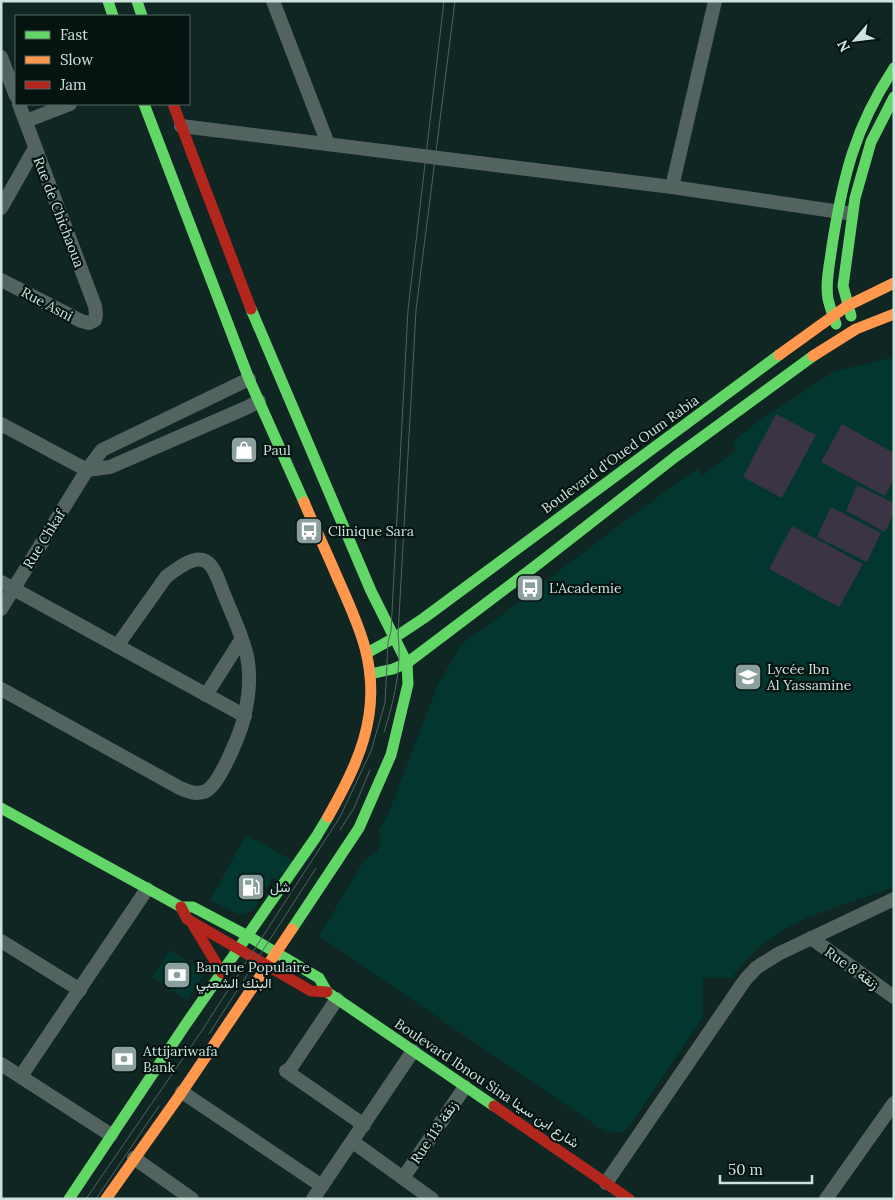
<svg xmlns="http://www.w3.org/2000/svg" width="895" height="1200" font-family="Lora,Vazirmatn,serif">
	<rect width="100%" height="100%" fill="#102623"/>
	<!-- built -->
	<g fill="#03362f">
		<path d="M894,357V887L808,917L786,928L763,944L753,953L742,964L732,978H703V1017L629,1127L623,1132L611,1133L604,1131L319,936L365,859L377,852L381,839L379,830L389,812L438,684L460,647L468,638L485,628L631,516L697,469L703,475L736,450L733,442L758,421L835,371Z"/>
		<path d="M246,835L294,861L277,879L272,878L255,908L243,915L238,914L210,900Z"/>
		<path d="M170,950L205,973L187,1000L152,977Z"/>
	</g>
	<!-- green -->
	<g fill="#3a3444">
		<path d="M776,414L816,435L782,498L743,477Z"/>
		<path d="M842,424L894,453V480L885,496L821,462Z"/>
		<path d="M857,485L894,503V513L885,532L846,511Z"/>
		<path d="M831,507L881,533L867,562L817,537Z"/>
		<path d="M792,526L863,564L839,607L769,569Z"/>
	</g>
	<g fill="none" stroke-linecap="round" stroke-linejoin="round">
		<!-- street -->
		<g stroke="#536360" stroke-width="14">
			<path d="M273,1L328,144"/>
			<path d="M1,57L16,96"/>
			<path d="M26,121L70,104"/>
			<path d="M181,126L672,187L847,213"/>
			<path d="M672,187L715,1"/>
			<path d="M1,208L35,148"/>
			<path d="M1,280L81,321L89,323L95,320L96,314L95,306L19,104"/>
			<path d="M1,424L87,470"/>
			<path d="M87,470L110,467L248,407L259,401"/>
			<path d="M1,582L245,716"/>
			<path d="M1,609L87,470L102,450L249,379"/>
			<path d="M1,689L180,788C189,792 197,795 206,791C220,784 242,730 245,713C249,695 251,675 247,656C242,634 231,612 223,592C219,582 214,563 203,560C191,557 175,570 166,577L117,646"/>
			<path d="M206,695L241,640"/>
			<path d="M811,938L894,997"/>
			<path d="M1,941L80,990"/>
			<path d="M1,1064L111,1135"/>
			<path d="M286,1071L364,1125"/>
			<path d="M288,1072L337,999"/>
			<path d="M21,1076L147,889"/>
			<path d="M182,1092L322,1186"/>
			<path d="M353,1142L432,1199"/>
			<path d="M134,1158L192,1199"/>
			<path d="M403,1178L465,1087"/>
			<path d="M606,1183L745,980L756,968L778,954L894,899"/>
			<path d="M313,1199L413,1051"/>
			<path d="M826,1199L894,1103"/>
		</g>
		<!-- fast -->
		<g stroke="#63d668" stroke-width="11">
			<path d="M108,1L113,16"/>
			<path d="M137,1L142,16"/>
			<path d="M144,104L249,379L304,502"/>
			<path d="M251,309L371,591L407,663L408,684L391,755L359,828L292,929"/>
			<path d="M851,316L843,286L855,198L871,142L894,97"/>
			<path d="M836,324C833,316 830,307 828,299C825,282 830,263 832,246C843,176 855,127 894,68"/>
			<path d="M367,653L394,638L424,618L779,355"/>
			<path d="M370,674L393,669L407,663L538,564L675,457L813,356"/>
			<path d="M1,808L181,907H193L248,936L319,978L327,992L494,1106"/>
			<path d="M69,1199L186,1024L316,837L328,817"/>
		</g>
		<!-- slow -->
		<g stroke="#ff974d" stroke-width="11">
			<path d="M779,355L847,306L894,283"/>
			<path d="M813,356L856,329L894,314"/>
			<path d="M304,502C315,528 327,553 338,579C358,624 377,663 369,715C364,751 346,785 328,817"/>
			<path d="M106,1199L182,1092L292,929"/>
		</g>
		<!-- jam -->
		<g stroke="#b3261e" stroke-width="11">
			<path d="M173,104L251,309"/>
			<path d="M181,907L187,919L311,991L327,992"/>
			<path d="M192,923L222,973"/>
			<path d="M494,1106L629,1199"/>
		</g>
		<!-- tram -->
		<g stroke="#51625e" stroke-width="1">
			<path d="M384,732C394,701 402,667 398,635L416,310L455,1"/>
			<path d="M340,830L354,808L370,770"/>
			<path d="M209,1034L316,868"/>
			<path d="M86,1199L201,1032L340,817L371,751L385,703L388,642L391,631L408,310L444,1"/>
			<path d="M96,1199L159,1106"/>
		</g>
	</g>
	<!-- icons -->
	<defs>
		<g id="shop-square" transform="scale(1.4375)"><rect x="-9" y="-9" width="18" height="18" rx="4" fill="#8ba09c" stroke="#051411"/><path d="M-5-2.5h2.3a2.7 3.5 0 0 1 5.4 0H5L5.5 6h-11ZM-1.5-2.5h3a1.5 2.3 0 0 0-3 0Z" fill="#fff"/></g>
		<g id="bus-square" transform="scale(1.4375)"><rect x="-9" y="-9" width="18" height="18" rx="4" fill="#8ba09c" stroke="#051411"/><path d="M-5-6H5V4H4V6H2V4H-2V6H-4V4H-5ZM-3.5-4V0h7V-4ZM-3.5 1.2v1.5H-2V1.2ZM2 1.2v1.5H3.5V1.2Z" fill="#fff"/></g>
		<g id="school-square" transform="scale(1.4375)"><rect x="-9" y="-9" width="18" height="18" rx="4" fill="#8ba09c" stroke="#051411"/><path d="M0-5L7-2L0 1L-7-2ZM-4 1L0 2.5L4 1V4Q0 6-4 4Z" fill="#fff"/></g>
		<g id="fuel-square" transform="scale(1.4375)"><rect x="-9" y="-9" width="18" height="18" rx="4" fill="#8ba09c" stroke="#051411"/><path d="M-5.5-6h7V0h2V4h1.3V-2.5L3-4.5l.8-.8L6-3V5H2.5V1h-1V6h-7ZM-4.2-4.7v3.2H.2V-4.7Z" fill="#fff"/></g>
		<g id="bank-square" transform="scale(1.4375)"><rect x="-9" y="-9" width="18" height="18" rx="4" fill="#8ba09c" stroke="#051411"/><path d="M-6-4H6V4H-6ZM0-2.3a2.3 2.3 0 1 0 0 4.6a2.3 2.3 0 1 0 0-4.6Z" fill="#fff"/></g>
	</defs>
	<g fill-rule="evenodd">
		<use href="#shop-square" x="244" y="450"/>
		<use href="#bus-square" x="309" y="531"/>
		<use href="#bus-square" x="530" y="588"/>
		<use href="#school-square" x="748" y="677"/>
		<use href="#fuel-square" x="251" y="887"/>
		<use href="#bank-square" x="177" y="975"/>
		<use href="#bank-square" x="124" y="1059"/>
	</g>
	<g text-anchor="middle" stroke-width="4.5" stroke-linejoin="round" paint-order="stroke">
		<!-- street labels -->
		<g font-size="14" fill="#cde1dd" stroke="#051411">
			<text transform="translate(59 212) rotate(69)" y="5">Rue de Chichaoua</text>
			<text transform="translate(47 304) rotate(28)" y="5">Rue Asni</text>
			<text transform="translate(620 454) rotate(-36)" y="5">Boulevard d'Oued Oum Rabia</text>
			<text transform="translate(44 539) rotate(-58)" y="5">Rue Chkaf</text>
			<text transform="translate(852 968) rotate(35)" y="5">Rue 8 زنقة</text>
			<text transform="translate(487 1083) rotate(34)" y="5">Boulevard Ibnou Sina شارع ابن سينا</text>
			<text transform="translate(434 1132) rotate(-56)" y="5">Rue 113 زنقة</text>
		</g>
		<!-- poi labels -->
		<g font-size="14" fill="#cde1dd" stroke="#051411" text-anchor="start">
			<text x="263" y="455">Paul</text>
			<text x="328" y="536">Clinique Sara</text>
			<text x="549" y="593">L'Academie</text>
			<text x="767" y="674">Lycée Ibn<tspan x="767" dy="16">Al Yassamine</tspan></text>
			<text x="270" y="892">شل</text>
			<text x="196" y="972">Banque Populaire<tspan x="196" dy="16">البنك الشعبي</tspan></text>
			<text x="143" y="1056">Attijariwafa<tspan x="143" dy="16">Bank</tspan></text>
		</g>
	</g>
	<!-- border -->
	<rect width="895" height="1200" fill="none" stroke="#cde1dd" stroke-width="5"/>
	<!-- legend -->
	<rect x="15" y="15" width="175" height="90" fill="#051411" stroke="#556663"/>
	<rect x="25" y="31" width="25" height="8" fill="#63d668" stroke="#556663"/>
	<text x="60" y="40" font-size="15" fill="#cde1dd">Fast</text>
	<rect x="25" y="56" width="25" height="8" fill="#ff974d" stroke="#556663"/>
	<text x="60" y="65" font-size="15" fill="#cde1dd">Slow</text>
	<rect x="25" y="81" width="25" height="8" fill="#b3261e" stroke="#556663"/>
	<text x="60" y="90" font-size="15" fill="#cde1dd">Jam</text>
	<!-- north arrow -->
	<g transform="translate(855 40) rotate(242)" stroke="#051411" stroke-width="4" paint-order="stroke">
	<path d="M0-4L9 19L0 12L-9 19Z" fill="#cde1dd"/>
	<text y="-8" font-size="14" font-weight="bold" text-anchor="middle" fill="#cde1dd">N</text>
	</g>
	<!-- scale -->
	<path d="M720 1175v8h92v-8" fill="none" stroke="#cde1dd" stroke-width="2.5"/>
	<text x="728" y="1175" font-size="15" fill="#cde1dd" stroke="#051411" stroke-width="4" paint-order="stroke">50 m</text>
</svg>
